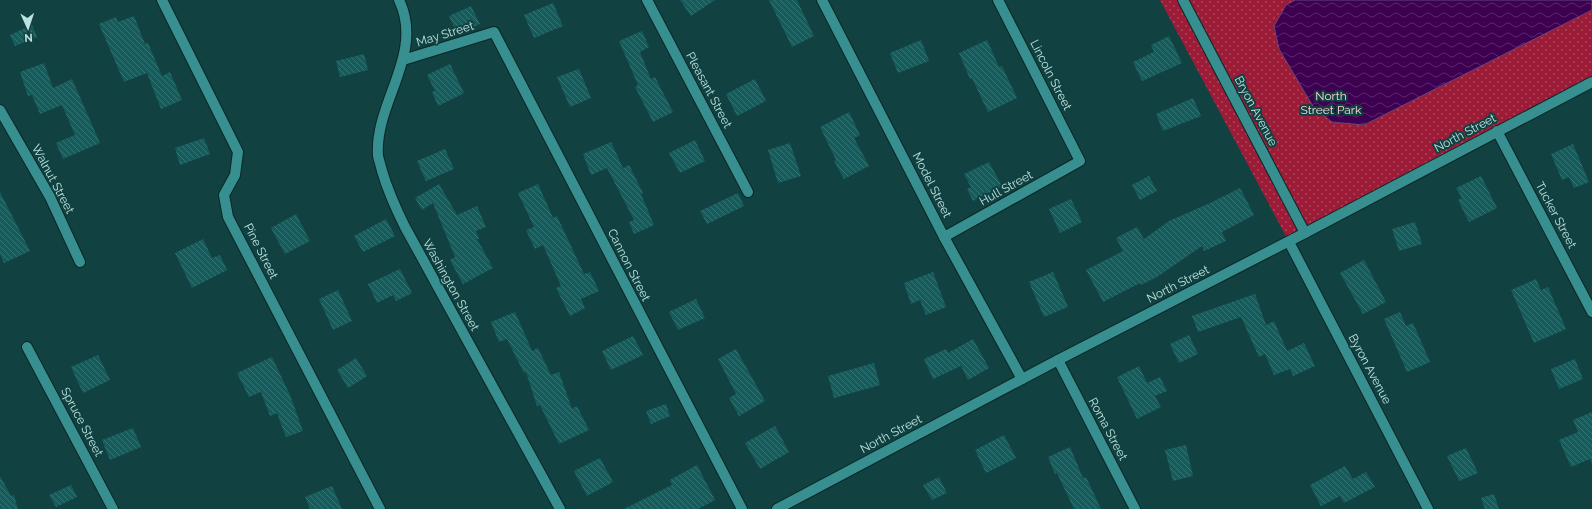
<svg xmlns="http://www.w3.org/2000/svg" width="1592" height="509" font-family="Raleway,sans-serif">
	<defs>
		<pattern id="park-dots" width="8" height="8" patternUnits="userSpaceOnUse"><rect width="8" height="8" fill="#9c1c38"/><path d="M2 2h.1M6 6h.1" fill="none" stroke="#ac485e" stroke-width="1.8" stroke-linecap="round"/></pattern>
		<pattern id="water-waves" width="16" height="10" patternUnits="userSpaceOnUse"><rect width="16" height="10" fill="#3e0152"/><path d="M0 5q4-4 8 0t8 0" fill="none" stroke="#58266b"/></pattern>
		<pattern id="building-back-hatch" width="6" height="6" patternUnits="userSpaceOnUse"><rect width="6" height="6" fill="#165c5c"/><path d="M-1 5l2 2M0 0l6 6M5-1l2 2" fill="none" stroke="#367373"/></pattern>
	</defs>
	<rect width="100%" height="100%" fill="#124141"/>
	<!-- park -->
	<path fill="url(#park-dots)" d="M1160,0H1592V82L1289,242Z"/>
	<!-- water -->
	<path fill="url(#water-waves)" stroke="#64457d" d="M1295,0H1592V10L1364,125L1332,122L1314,108L1279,49L1274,26L1286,5Z"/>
	<!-- building -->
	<g fill="url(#building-back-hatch)">
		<path d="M680,0H715L691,16Z"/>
		<path d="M769,0H797L814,36L792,47Z"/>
		<path d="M553,3L563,26L534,38L524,15Z"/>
		<path d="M471,6L480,24L457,34L449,16Z"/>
		<path d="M134,16L145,44L148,43L162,76L170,72L182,100L161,109L147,73L124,82L99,24L116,17L118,22Z"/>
		<path d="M32,25L37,37L15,46L10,35Z"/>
		<path d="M642,31L649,47L640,52L651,79L655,77L673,112L653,122L635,87L638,85L619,41Z"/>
		<path d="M1169,36L1182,63L1142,81L1133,62L1154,52L1151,45Z"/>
		<path d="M921,40L929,61L898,73L890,53Z"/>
		<path d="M987,40L999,67L1002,66L1017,98L988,112L972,78L970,79L959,53Z"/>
		<path d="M364,54L368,70L340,77L336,61Z"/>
		<path d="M44,63L53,88L72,79L100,143L63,159L56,143L75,135L62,105L40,114L32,95L28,96L20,72Z"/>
		<path d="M450,64L464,93L438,106L432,92L435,91L427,75Z"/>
		<path d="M579,69L591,98L570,107L557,77Z"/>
		<path d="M755,79L766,101L737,116L726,94Z"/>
		<path d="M1193,98L1201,116L1163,131L1156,114Z"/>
		<path d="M849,112L860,135L854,138L869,166L844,179L834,161L836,160L820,127Z"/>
		<path d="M204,138L210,154L180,165L175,148Z"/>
		<path d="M695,140L705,161L680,173L669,153Z"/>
		<path d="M611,142L623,168L629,165L643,193L641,194L654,225L634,234L629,222L634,220L607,168L591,175L583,154Z"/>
		<path d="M790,143L801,176L778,183L768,150Z"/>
		<path d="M1573,144L1589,182L1574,188L1569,177L1562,180L1551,154Z"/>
		<path d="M445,149L454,169L426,181L417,161Z"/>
		<path d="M989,162L1002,186L973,201L967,189L971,187L964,174Z"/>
		<path d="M1149,176L1157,191L1140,200L1132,185Z"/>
		<path d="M1481,176L1497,208L1469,222L1458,200L1462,198L1456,188Z"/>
		<path d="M439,184L457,215L477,206L486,227L476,231L479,239H477L493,268L463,284L450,260L455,257L433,203L422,210L415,198Z"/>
		<path d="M538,184L553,218L557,216L584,274L590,272L599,291L581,299L585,308L570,316L556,288L561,286L543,245L535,249L526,230L534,227L518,193Z"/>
		<path d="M1240,188L1254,215L1222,232L1226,241L1204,251L1202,246L1157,277L1141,285L1140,283L1103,302L1086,270L1123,251L1116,238L1137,227L1144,239L1169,221L1208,204Z"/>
		<path d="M0,192L30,251L4,263L0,254Z"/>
		<path d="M738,193L744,206L707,224L700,211Z"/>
		<path d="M1071,199L1082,222L1060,233L1049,209Z"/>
		<path d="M296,214L310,241L285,254L271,228Z"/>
		<path d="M386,219L395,236L363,252L354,236Z"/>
		<path d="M1415,222L1422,244L1399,251L1392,229Z"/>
		<path d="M203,239L212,258L220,255L227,270L192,288L175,253Z"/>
		<path d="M1364,260L1386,302L1363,314L1340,273Z"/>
		<path d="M400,269L412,293L396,301L393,295L377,303L368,284Z"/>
		<path d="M933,272L946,307L926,315L920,300L911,304L904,283Z"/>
		<path d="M1053,272L1068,307L1044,317L1029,282Z"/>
		<path d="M1536,279L1541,290L1548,287L1566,329L1534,343L1511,290Z"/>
		<path d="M338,290L352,321L333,330L319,299Z"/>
		<path d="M1255,294L1266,325L1274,321L1287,351L1304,343L1315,366L1293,376L1290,369L1274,375L1265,354L1259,357L1241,317L1198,332L1192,316Z"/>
		<path d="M696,299L705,318L678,330L669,312Z"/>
		<path d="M515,312L532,351L538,348L551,375L559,372L572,409L577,406L589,430L559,444L540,405L537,406L526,372L524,373L507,339L499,342L491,322Z"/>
		<path d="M1400,312L1406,326L1413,323L1430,362L1407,372L1384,319Z"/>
		<path d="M1189,335L1198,354L1179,363L1170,344Z"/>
		<path d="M633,336L643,355L611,370L602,351Z"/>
		<path d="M973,339L989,368L968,380L961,366L933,379L924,359L946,349L948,353Z"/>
		<path d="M736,349L765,401L739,416L729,398L736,394L718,359Z"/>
		<path d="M98,355L110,380L83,393L71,367Z"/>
		<path d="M272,357L290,395L303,431L286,437L277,413L270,416L261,392L249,397L237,373Z"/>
		<path d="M356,358L367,376L348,388L337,370Z"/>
		<path d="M1575,359L1583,379L1559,389L1551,369Z"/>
		<path d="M874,363L880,385L834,398L828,376Z"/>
		<path d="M1139,366L1147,383L1160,377L1167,391L1155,396L1161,407L1137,419L1117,377Z"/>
		<path d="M666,404L670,416L651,424L646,411Z"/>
		<path d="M1592,412V464L1590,459L1571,467L1559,440L1578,432L1573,420Z"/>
		<path d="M775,426L789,452L760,469L745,443Z"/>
		<path d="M133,428L141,447L110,460L102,440Z"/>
		<path d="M1004,435L1016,458L986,473L975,450Z"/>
		<path d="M1186,445L1193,476L1173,481L1165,450Z"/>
		<path d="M1070,447L1083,478L1086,477L1101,509H1074L1057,473L1055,474L1048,457Z"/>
		<path d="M1466,448L1478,473L1459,481L1447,456Z"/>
		<path d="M600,458L613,482L587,496L574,471Z"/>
		<path d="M697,465L715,500L698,509H624L672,485L670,480Z"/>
		<path d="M1345,466L1353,479L1366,472L1375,487L1344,503L1340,496L1321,506L1310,485Z"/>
		<path d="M0,476L11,496L14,495L18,509H0Z"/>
		<path d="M939,477L947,493L932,500L923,485Z"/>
		<path d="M71,485L77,497L56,507L49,495Z"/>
		<path d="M332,486L342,509H310L305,497Z"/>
		<path d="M1494,494L1499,509H1485L1481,498Z"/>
	</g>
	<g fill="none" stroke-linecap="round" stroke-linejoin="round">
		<!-- street casing -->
		<g stroke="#0a2625" stroke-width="12">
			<g id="street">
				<path d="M162,0L238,152L235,175L224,195L228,217L380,509"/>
				<path d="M647,0L748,192"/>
				<path d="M822,0L944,237L1022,379"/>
				<path d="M1183,0L1305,233"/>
				<path d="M403,60L494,32L742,509"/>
				<path d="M0,110L50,197L80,262"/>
				<path d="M1497,131L1592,312"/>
				<path d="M944,237L1080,161L998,0"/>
				<path d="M1289,242L1428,509"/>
				<path d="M27,347L113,509"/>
				<path d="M1058,360L1135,509"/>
			</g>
		</g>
		<!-- secondary casing -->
		<g stroke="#0a2625" stroke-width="12">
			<g id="secondary">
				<path d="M399,0C425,54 374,103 378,156C379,161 381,166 382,171C388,191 396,209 405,227L560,509"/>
				<path d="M777,509L1058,360L1305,233L1592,82"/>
			</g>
		</g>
		<!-- street -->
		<use href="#street" stroke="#378f8f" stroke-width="10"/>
		<!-- secondary -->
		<use href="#secondary" stroke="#378f8f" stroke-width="10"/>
	</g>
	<g text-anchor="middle" stroke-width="4" stroke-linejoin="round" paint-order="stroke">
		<!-- street labels -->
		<g font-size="12" fill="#bbe3e2" stroke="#124141">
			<text transform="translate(445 34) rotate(-17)" y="4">May Street</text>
			<text transform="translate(1051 75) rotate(63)" y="4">Lincoln Street</text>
			<text transform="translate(709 90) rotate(62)" y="4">Pleasant Street</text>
			<text transform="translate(1256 111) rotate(62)" y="4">Bryon Avenue</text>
			<text transform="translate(1465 133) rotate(-28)" y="4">North Street</text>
			<text transform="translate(53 179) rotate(62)" y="4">Walnut Street</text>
			<text transform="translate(932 185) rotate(63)" y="4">Model Street</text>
			<text transform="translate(1006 188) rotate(-29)" y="4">Hull Street</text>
			<text transform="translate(1556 215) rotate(62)" y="4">Tucker Street</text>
			<text transform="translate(261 251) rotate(63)" y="4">Pine Street</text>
			<text transform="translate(629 265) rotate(63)" y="4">Cannon Street</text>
			<text transform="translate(1178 284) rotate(-27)" y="4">North Street</text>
			<text transform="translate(451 285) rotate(61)" y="4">Washington Street</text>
			<text transform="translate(1370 369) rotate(62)" y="4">Byron Avenue</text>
			<text transform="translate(82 422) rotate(62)" y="4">Spruce Street</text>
			<text transform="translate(1108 429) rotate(62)" y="4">Roma Street</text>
			<text transform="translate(891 434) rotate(-28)" y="4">North Street</text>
		</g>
		<!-- park labels -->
		<g font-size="12" fill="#f8d5d6" stroke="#124141">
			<text x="1331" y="100">North<tspan x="1331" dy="14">Street Park</tspan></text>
		</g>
	</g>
	<!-- north arrow -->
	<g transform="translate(28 28) rotate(177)" stroke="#124141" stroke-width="3" paint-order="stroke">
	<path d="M0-3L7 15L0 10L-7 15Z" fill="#bbe3e2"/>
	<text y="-6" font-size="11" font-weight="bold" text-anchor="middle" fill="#bbe3e2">N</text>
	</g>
</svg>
